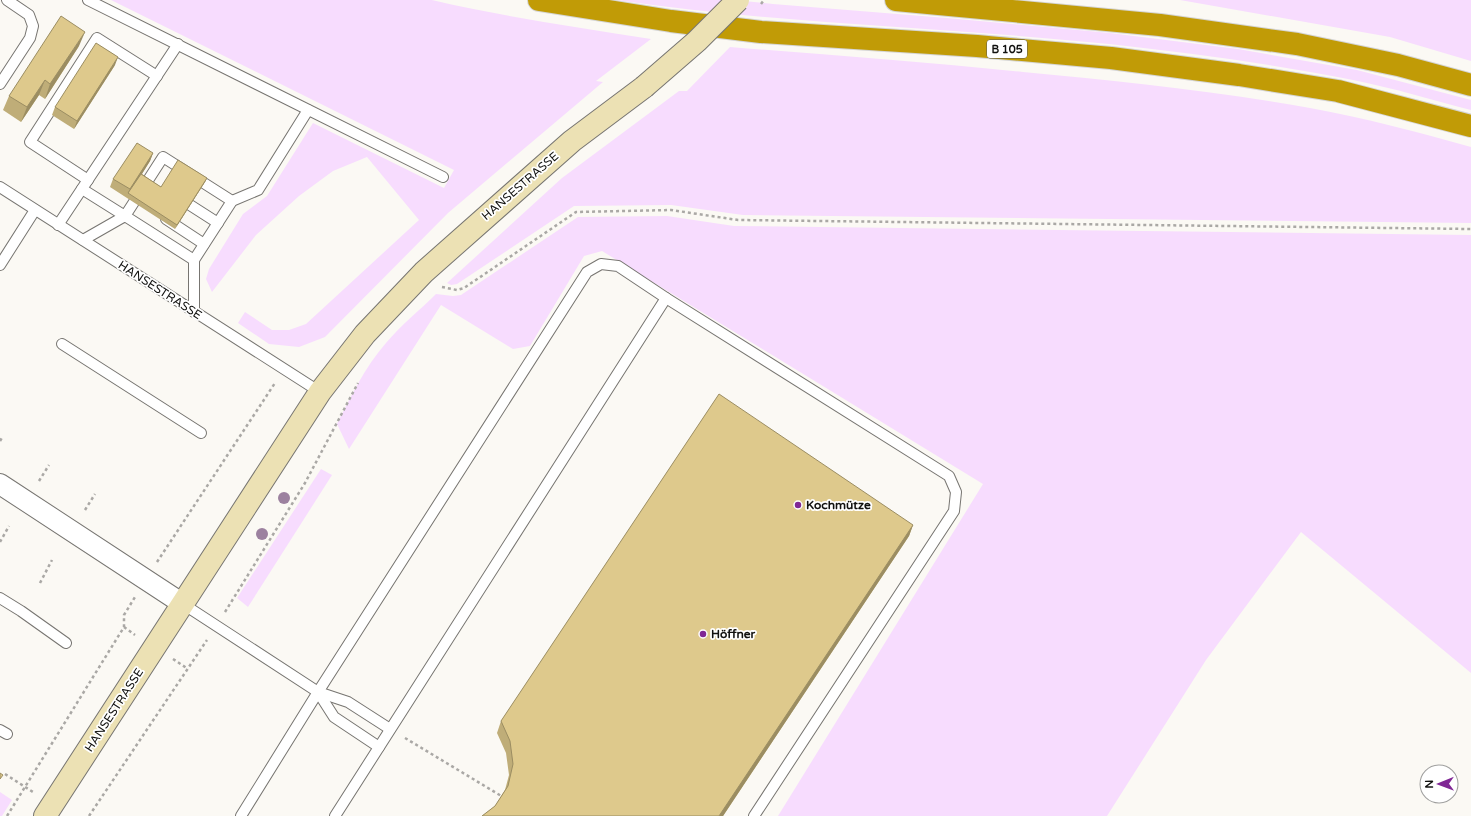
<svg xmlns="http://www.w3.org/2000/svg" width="1471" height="816" font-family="'Varela Round',sans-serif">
	<rect width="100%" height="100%" fill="#fbf9f4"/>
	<!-- green -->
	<g fill="#f7dcfe">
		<path d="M111,0H432C504,17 578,27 651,39L596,81L603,82L448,213L325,337L299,347L269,344L238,323L245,312L272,330H289L306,324L419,220L367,157L333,171L299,196L256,235L212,292L206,279L209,269L243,214L267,196L313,123L444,188L454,170Z"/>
		<path d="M616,0H734L773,4L947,18L1110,33L1238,49L1357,70L1471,100V110C1432,100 1393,88 1353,80C1273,64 1191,53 1109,44C945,27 779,24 616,0Z"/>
		<path d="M1180,0H1471V61L1390,37Z"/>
		<path d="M730,47C828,55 925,62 1023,72C1119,81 1215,91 1310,108C1365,118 1418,132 1471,147V223L743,215L671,205L574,206L457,284L451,285L447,283L562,178L679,91H687Z"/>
		<path d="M667,216L734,226L1471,235V673L1301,532L1206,660L1107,816H778L983,484L602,251L584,256L530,346L513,349L441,305L349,449L337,424C351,396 365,367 386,343C401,325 420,310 436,294L453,296L461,295L578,217Z"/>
		<path d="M321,469L332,475L248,607L237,598Z"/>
		<path d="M0,792L12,800L2,816H0Z"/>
	</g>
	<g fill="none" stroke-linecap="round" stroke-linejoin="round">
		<!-- lane casing -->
		<g stroke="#777571" stroke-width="12">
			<g id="lane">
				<path d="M88,0L443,177"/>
				<path d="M0,84L30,38L33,26L29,15L7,0"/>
				<path d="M88,180L30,142L97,38L157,76"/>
				<path d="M0,187L320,392"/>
				<path d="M82,189L125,216L163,157L232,201"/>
				<path d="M179,198L218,223"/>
				<path d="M166,219L204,244"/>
				<path d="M58,225L178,44"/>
				<path d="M83,240L125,216L194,260V312"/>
				<path d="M194,260L232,201L258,190L308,110"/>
				<path d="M0,265L35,210"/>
				<path d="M62,344L201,433"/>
				<path d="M0,598L21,611L66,643"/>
				<path d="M183,604L318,692L348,702L390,729"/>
				<path d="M318,692L334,717L379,747"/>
				<path d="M0,730L7,734"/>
				<path d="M241,816L318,692L587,272L601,264L618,266L666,298L949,476L956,492L954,511L754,816"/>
				<path d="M335,816L666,298"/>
			</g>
		</g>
		<!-- street casing -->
		<g stroke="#777571" stroke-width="22">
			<path id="street" d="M0,484L183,604"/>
		</g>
		<!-- secondary casing -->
		<g stroke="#777571" stroke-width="24">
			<path id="secondary" d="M45,816L320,392L365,334L424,272L572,141L644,87"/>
		</g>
		<!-- highway casing -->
		<g stroke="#d4d4d4" stroke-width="24">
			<g id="highway">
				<path d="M539,0L671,21L761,32L977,46L1111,58L1239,75L1338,91L1471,126"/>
				<path d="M896,0L1160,25L1297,44L1398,65L1471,85"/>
			</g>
		</g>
		<!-- path -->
		<g stroke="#aaa8a5" stroke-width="2.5" stroke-dasharray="3 3" stroke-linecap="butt">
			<path d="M442,287L457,290L464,288L576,212L671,210L738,220L1471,229"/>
			<path d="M0,441L3,436"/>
			<path d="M39,481L49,465"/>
			<path d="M85,510L95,494"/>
			<path d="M0,542L9,526"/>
			<path d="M157,562L275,383"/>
			<path d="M40,583L52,560"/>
			<path d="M225,612L305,483L358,383"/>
			<path d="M124,627L135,635"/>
			<path d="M173,659L188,669"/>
			<path d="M405,738L503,797"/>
			<path d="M5,774L33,792"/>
			<path d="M7,816L124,627V615L135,597"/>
			<path d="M89,816L207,640"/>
		</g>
		<!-- lane -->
		<use href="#lane" stroke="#fff" stroke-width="10"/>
		<!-- street -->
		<use href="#street" stroke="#fff" stroke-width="20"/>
		<!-- secondary -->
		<use href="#secondary" stroke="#ece1b4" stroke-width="22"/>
		<!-- highway -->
		<use href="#highway" stroke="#c19b06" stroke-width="22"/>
		<!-- secondary-bridge casing -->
		<g stroke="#777571" stroke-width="24" stroke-linecap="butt">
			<path id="secondary-bridge" d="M644,87L697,41L738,0"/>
		</g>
		<!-- path-bridge -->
		<path stroke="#aaa8a5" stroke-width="2.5" stroke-dasharray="3 3" stroke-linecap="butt" d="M761,4L764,0"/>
		<!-- secondary-bridge -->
		<use href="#secondary-bridge" stroke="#ece1b4" stroke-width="22"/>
	</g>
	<!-- trees -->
	<g fill="#9c819f">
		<circle cx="284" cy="498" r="6"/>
		<circle cx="262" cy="534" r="6"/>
	</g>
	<!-- wall -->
	<g fill="#bfad78">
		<path d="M79,46L45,99L39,95L21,122L3,110L9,96Z"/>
		<path d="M115,65L74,129L52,115L55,107Z"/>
		<path d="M153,153L150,161L142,174L161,187L207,178L205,182L175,229L110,187L113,179Z"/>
		<path d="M913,525L909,536L723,816H482L495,806L505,790L509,775L506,753L497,733L501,721Z"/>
	</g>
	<!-- shaded-wall -->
	<g fill="#9b8d62">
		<path d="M85,32L79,46L45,99L50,84Z"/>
		<path d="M118,57L115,65L74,129L77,121Z"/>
		<path d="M45,80L39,95L21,122L27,107Z"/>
		<path d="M153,153L150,161L129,194L128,193L130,189Z"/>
		<path d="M207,178L205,182L175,229L177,225Z"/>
		<path d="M913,525L909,536L723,816H719Z"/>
	</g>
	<!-- building -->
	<g fill="#dec98c" stroke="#9b8d62">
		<path d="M61,16L85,32L50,84L45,80L27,107L9,96Z"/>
		<path d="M96,43L118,57L77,121L55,107Z"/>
		<path d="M137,143L153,153L130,189L113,179Z"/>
		<path d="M178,160L207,178L177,225L128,193L141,174L161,187Z"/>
		<path d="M719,394L913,525L719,816H482L495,806L508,786L513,764L510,741L501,721Z"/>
		<path d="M0,773L3,775L0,779Z"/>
	</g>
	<!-- markers -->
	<g fill="#802795" stroke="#fff" stroke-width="1.5">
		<circle cx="798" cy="505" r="4"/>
		<circle cx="703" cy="634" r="4"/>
	</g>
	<g text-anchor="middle" stroke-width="3.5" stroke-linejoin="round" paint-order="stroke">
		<!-- shield labels -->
		<rect fill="#fff" stroke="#585857" stroke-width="1" x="987" y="40" width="40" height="18" rx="3"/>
		<g font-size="11" font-weight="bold" fill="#11110f">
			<text x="1007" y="53">B 105</text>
		</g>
		<!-- street labels -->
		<g font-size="12" fill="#11110f" stroke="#fff">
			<text transform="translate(520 186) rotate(-41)" y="4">HANSESTRASSE</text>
			<text transform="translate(160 290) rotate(33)" y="4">HANSESTRASSE</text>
			<text transform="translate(114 710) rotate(-57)" y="4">HANSESTRASSE</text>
		</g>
		<!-- poi labels -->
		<g font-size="12" font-weight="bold" fill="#11110f" stroke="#fff" text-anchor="start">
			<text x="806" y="509">Kochmütze</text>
			<text x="711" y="638">Höffner</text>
		</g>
	</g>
	<!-- north arrow -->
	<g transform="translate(1439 784) rotate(269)"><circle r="19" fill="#ffffff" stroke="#a0a09f"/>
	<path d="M0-3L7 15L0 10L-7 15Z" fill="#802795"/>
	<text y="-6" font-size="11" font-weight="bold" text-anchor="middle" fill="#11110f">N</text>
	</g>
</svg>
